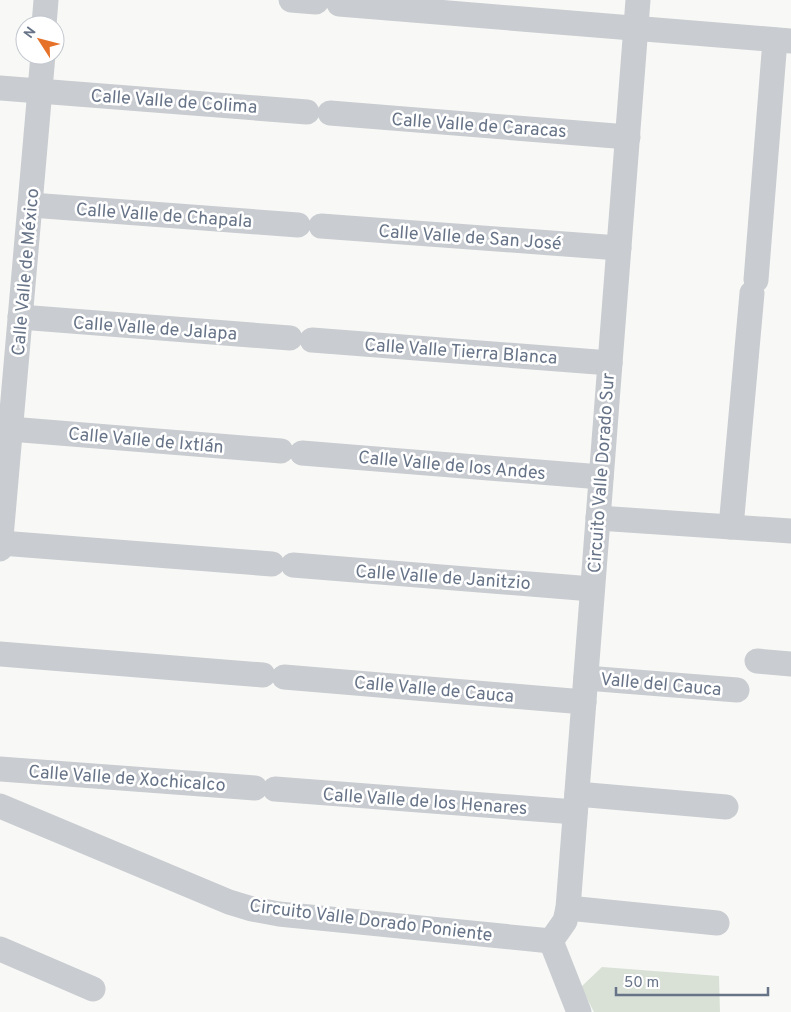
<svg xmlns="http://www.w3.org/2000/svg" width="791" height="1012" font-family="Overpass,sans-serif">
	<rect width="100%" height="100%" fill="#f8f9f6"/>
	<!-- green -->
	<path fill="#d9e1d7" d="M602,967L719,976L720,1012H594L581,987Z"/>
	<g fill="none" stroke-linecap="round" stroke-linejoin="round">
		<!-- minor -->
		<g stroke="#c9ccd0" stroke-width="25">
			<path d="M291,0L316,2"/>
			<path d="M339,4L791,41"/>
			<path d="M44,25L46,0"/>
			<path d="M0,88L307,112"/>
			<path d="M330,113L628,137"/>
			<path d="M31,205L298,225"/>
			<path d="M321,226L619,248"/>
			<path d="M756,280L775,40"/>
			<path d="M20,317L290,338"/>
			<path d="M312,340L610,363"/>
			<path d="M10,429L281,451"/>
			<path d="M302,453L601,477"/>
			<path d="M598,518L791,531"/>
			<path d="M731,527L752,293"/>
			<path d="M1,543L272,564"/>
			<path d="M0,549L43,55"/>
			<path d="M293,565L592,589"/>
			<path d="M0,654L263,675"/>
			<path d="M757,661L791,664"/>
			<path d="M284,677L584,702"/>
			<path d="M586,678L737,690"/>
			<path d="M0,769L255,788"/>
			<path d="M275,789L575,812"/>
			<path d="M577,794L726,807"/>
			<path d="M0,806L229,902L252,909L279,914L551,941"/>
			<path d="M568,908L717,923"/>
			<path d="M551,941L565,921L568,908L638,0"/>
			<path d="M551,941L579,1012"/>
			<path d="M0,949L93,989"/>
		</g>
	</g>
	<g text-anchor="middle" stroke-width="5" stroke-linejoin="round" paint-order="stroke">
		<!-- street labels -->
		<g font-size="18" fill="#677488" stroke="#fff">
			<text transform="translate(174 101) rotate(4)" y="6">Calle Valle de Colima</text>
			<text transform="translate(479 125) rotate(4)" y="6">Calle Valle de Caracas</text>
			<text transform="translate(164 215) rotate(4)" y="6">Calle Valle de Chapala</text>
			<text transform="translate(470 237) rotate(4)" y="6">Calle Valle de San José</text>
			<text transform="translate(25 272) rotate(-85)" y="6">Calle Valle de México</text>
			<text transform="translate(155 328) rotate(4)" y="6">Calle Valle de Jalapa</text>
			<text transform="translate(461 351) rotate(4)" y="6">Calle Valle Tierra Blanca</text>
			<text transform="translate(146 440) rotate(5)" y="6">Calle Valle de Ixtlán</text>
			<text transform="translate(452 465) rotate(5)" y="6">Calle Valle de los Andes</text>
			<text transform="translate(601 473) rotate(-86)" y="6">Circuito Valle Dorado Sur</text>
			<text transform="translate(443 577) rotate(4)" y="6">Calle Valle de Janitzio</text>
			<text transform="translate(661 684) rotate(5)" y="6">Valle del Cauca</text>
			<text transform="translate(434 689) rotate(5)" y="6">Calle Valle de Cauca</text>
			<text transform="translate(127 778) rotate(4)" y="6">Calle Valle de Xochicalco</text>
			<text transform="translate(425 801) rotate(4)" y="6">Calle Valle de los Henares</text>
			<text transform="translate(371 920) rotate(7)" y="6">Circuito Valle Dorado Poniente</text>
		</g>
	</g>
	<!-- north arrow -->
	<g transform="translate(40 40) rotate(306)"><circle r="24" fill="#ffffff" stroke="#c2c7cf"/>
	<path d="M0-4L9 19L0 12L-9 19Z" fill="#e67229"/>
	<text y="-8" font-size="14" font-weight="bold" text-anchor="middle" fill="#677488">N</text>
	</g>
	<!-- scale -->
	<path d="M616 987v8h152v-8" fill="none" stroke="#677488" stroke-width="2.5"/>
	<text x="624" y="987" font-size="15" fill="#677488" stroke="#ffffff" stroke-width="4" paint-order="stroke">50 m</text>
</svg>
